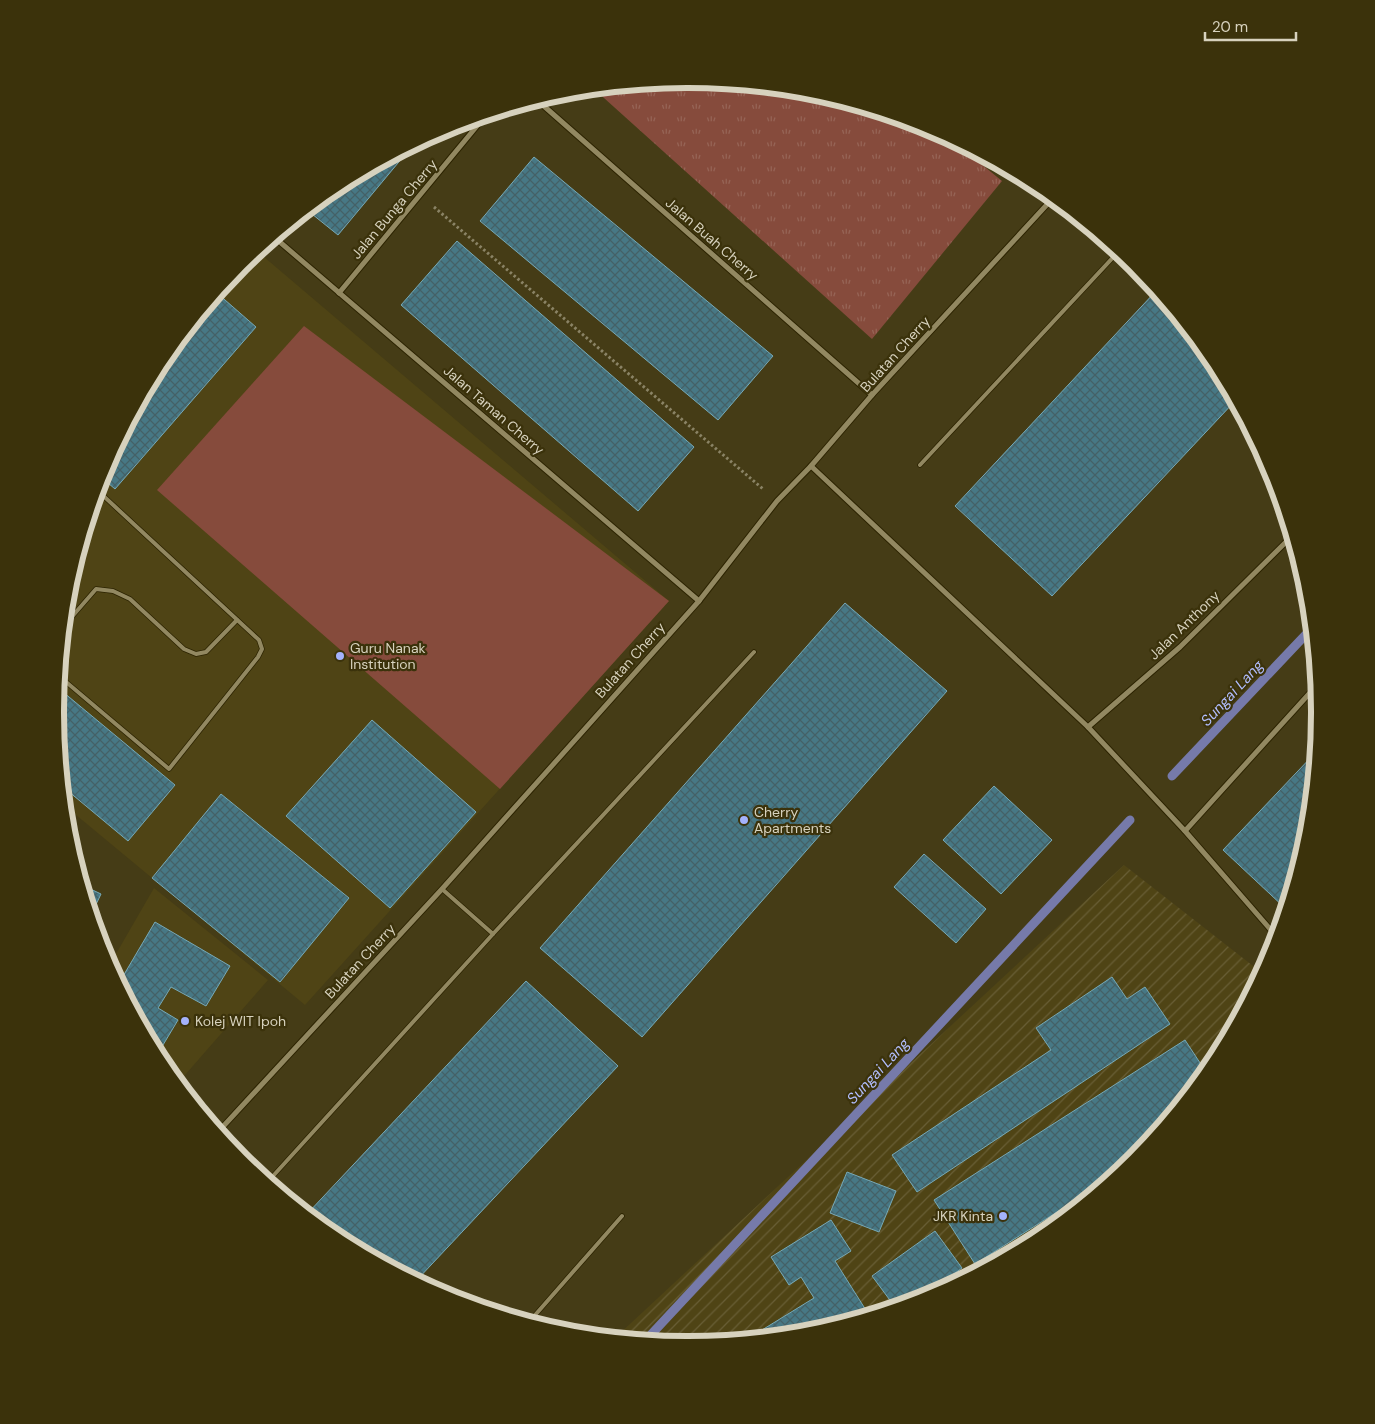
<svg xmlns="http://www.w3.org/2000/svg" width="1375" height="1424" font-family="'DM Sans',sans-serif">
	<defs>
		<pattern id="industrial-furrows" width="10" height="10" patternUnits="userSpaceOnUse" patternTransform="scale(1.25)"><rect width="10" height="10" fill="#4f4415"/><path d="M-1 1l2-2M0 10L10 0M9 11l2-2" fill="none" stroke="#685e35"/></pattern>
		<pattern id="grass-tufts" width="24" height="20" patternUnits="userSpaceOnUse" patternTransform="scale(1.25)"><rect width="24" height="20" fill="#864b3c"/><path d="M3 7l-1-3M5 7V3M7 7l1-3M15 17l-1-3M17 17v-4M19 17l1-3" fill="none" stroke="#966456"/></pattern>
		<pattern id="building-cross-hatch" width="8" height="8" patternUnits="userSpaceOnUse" patternTransform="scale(1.25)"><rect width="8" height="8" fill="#477885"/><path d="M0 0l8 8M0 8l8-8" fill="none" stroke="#446167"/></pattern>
	</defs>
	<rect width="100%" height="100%" fill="#453c16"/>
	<!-- built -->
	<g fill="#4f4415">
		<path d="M257,251L669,601L305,1005L64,805L55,712L67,588L103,470L162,360L240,265Z"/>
		<path d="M154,888L268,980L178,1083L161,1063L109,966Z"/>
	</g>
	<!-- industrial -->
	<path fill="url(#industrial-furrows)" d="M1124,865L1262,973L1213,1064L1135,1159L1039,1238L929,1296L811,1332L687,1344L616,1337Z"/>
	<!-- grass -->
	<path fill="url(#grass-tufts)" d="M688,80L811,92L930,128L952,140L1002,181L872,339L594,89Z"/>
	<!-- pitch -->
	<path fill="#864b3c" d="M304,326L669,601L500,789L157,490Z"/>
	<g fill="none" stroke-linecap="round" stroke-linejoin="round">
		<!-- stream -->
		<g stroke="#767aaa" stroke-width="9">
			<path d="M1172,776L1312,628"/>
			<path d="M646,1340L1130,820"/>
		</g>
	</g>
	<!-- building -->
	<g fill="url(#building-cross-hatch)" stroke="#77a9b6">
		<path d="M413,145L338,235L307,210L336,186Z"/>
		<path d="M534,157L773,356L718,420L480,221Z"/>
		<path d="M457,241L694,447L638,511L401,305Z"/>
		<path d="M1156,291L1214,361L1235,401L1052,596L955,506Z"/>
		<path d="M217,293L256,327L115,489L101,477L103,470L162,360Z"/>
		<path d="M845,603L947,691L642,1037L540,948Z"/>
		<path d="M57,687L175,785L128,841L62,786L55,712Z"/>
		<path d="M372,720L476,812L390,908L286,816Z"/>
		<path d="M1316,752L1308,836L1286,909L1223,850Z"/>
		<path d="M994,786L1052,840L1001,894L943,840Z"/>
		<path d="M221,794L349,898L280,982L152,878Z"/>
		<path d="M924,854L986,909L956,943L894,887Z"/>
		<path d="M82,885L101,894L91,915Z"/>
		<path d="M155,922L230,966L206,1006L171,987L158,1008L178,1020L157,1055L119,983Z"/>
		<path d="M1112,977L1127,999L1145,987L1170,1024L917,1192L892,1155L1051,1050L1036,1028Z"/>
		<path d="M526,981L618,1066L416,1281L336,1238L307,1214Z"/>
		<path d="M1185,1040L1206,1072L1196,1084L1186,1091L1188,1094L1135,1159L1117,1174L975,1264L934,1200Z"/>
		<path d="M847,1172L896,1191L879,1232L830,1213Z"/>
		<path d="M831,1220L851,1251L835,1261L869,1315L811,1332L749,1338L814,1298L801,1277L789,1285L771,1257Z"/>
		<path d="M935,1231L962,1268L918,1300L895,1307L872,1276Z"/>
	</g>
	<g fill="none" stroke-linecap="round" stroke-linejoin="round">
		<!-- service casing -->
		<g stroke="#2c2300" stroke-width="5.5">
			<g id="service">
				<path d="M920,465L1119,251"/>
				<path d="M63,627L96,589L113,591L130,599L184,649L196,654L206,652L237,620"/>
				<path d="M59,676L169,769L258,657L262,649L259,640L97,490"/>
				<path d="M442,889L493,934L754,652"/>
				<path d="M273,1176L493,934"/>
				<path d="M529,1322L622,1216"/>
			</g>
		</g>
		<!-- minor casing -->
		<g stroke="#2c2300" stroke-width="7">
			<g id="minor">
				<path d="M537,100L872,395"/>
				<path d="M274,237L699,601"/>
				<path d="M339,293L486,115"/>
				<path d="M811,466L1088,727L1185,831L1277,937"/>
				<path d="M1088,727L1180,647L1292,536"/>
				<path d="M1185,831L1317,685"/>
				<path d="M218,1132L442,889L699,601L777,501L811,466L872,395L1053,198"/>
			</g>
		</g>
		<!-- path -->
		<path stroke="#8a8365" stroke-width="3" stroke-dasharray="2.5 2.5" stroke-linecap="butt" d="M434,207L763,489"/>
		<!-- service -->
		<use href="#service" stroke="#928861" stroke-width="4"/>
		<!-- minor -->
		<use href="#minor" stroke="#928861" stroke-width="5"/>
	</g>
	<!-- markers -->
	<g fill="#a4b2fc" stroke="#3b320b" stroke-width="2">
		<circle cx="340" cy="656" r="5"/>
		<circle cx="744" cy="820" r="5"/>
		<circle cx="185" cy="1021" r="5"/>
		<circle cx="1003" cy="1216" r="5"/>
	</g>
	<g text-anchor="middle" stroke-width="4.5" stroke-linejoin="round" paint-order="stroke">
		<!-- street labels -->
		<g font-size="14" fill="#d7d2be" stroke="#3b320b">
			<text transform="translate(394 209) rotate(-50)" y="5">Jalan Bunga Cherry</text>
			<text transform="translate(712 239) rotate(41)" y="5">Jalan Buah Cherry</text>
			<text transform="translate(895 354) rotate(-48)" y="5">Bulatan Cherry</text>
			<text transform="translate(494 410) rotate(41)" y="5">Jalan Taman Cherry</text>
			<text transform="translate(1184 625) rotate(-44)" y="5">Jalan Anthony</text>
			<text transform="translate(630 660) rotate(-48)" y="5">Bulatan Cherry</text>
			<text transform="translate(360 961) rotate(-47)" y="5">Bulatan Cherry</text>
		</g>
		<!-- poi labels -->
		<g font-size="14" fill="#d7d2be" stroke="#3b320b" text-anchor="start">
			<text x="350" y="653">Guru Nanak<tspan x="350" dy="16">Institution</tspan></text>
			<text x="754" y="817">Cherry<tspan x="754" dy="16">Apartments</tspan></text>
			<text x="195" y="1026">Kolej WIT Ipoh</text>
			<text x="993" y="1221" text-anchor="end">JKR Kinta</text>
		</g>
		<!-- water labels -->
		<g font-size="15" font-style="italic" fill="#b2beff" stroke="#3b320b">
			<text transform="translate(1232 693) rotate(-47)" y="5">Sungai Lang</text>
			<text transform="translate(878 1071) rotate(-47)" y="5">Sungai Lang</text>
		</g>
	</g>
	<!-- crop -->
	<path d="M0 0H1375V1424H0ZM687 88H688A623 623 0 0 1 1311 711V713A623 623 0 0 1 688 1336H687A623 623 0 0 1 64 713V711A623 623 0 0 1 687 88Z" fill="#3b320b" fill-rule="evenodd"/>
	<path fill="none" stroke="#d7d2be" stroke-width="6" d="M687 88H688A623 623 0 0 1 1311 711V713A623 623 0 0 1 688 1336H687A623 623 0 0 1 64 713V711A623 623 0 0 1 687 88Z"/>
	<!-- scale -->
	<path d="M1205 32v8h91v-8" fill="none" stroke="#d7d2be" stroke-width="2.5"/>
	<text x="1212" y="32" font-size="15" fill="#d7d2be" stroke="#3b320b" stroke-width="4" paint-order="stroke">20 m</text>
</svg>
